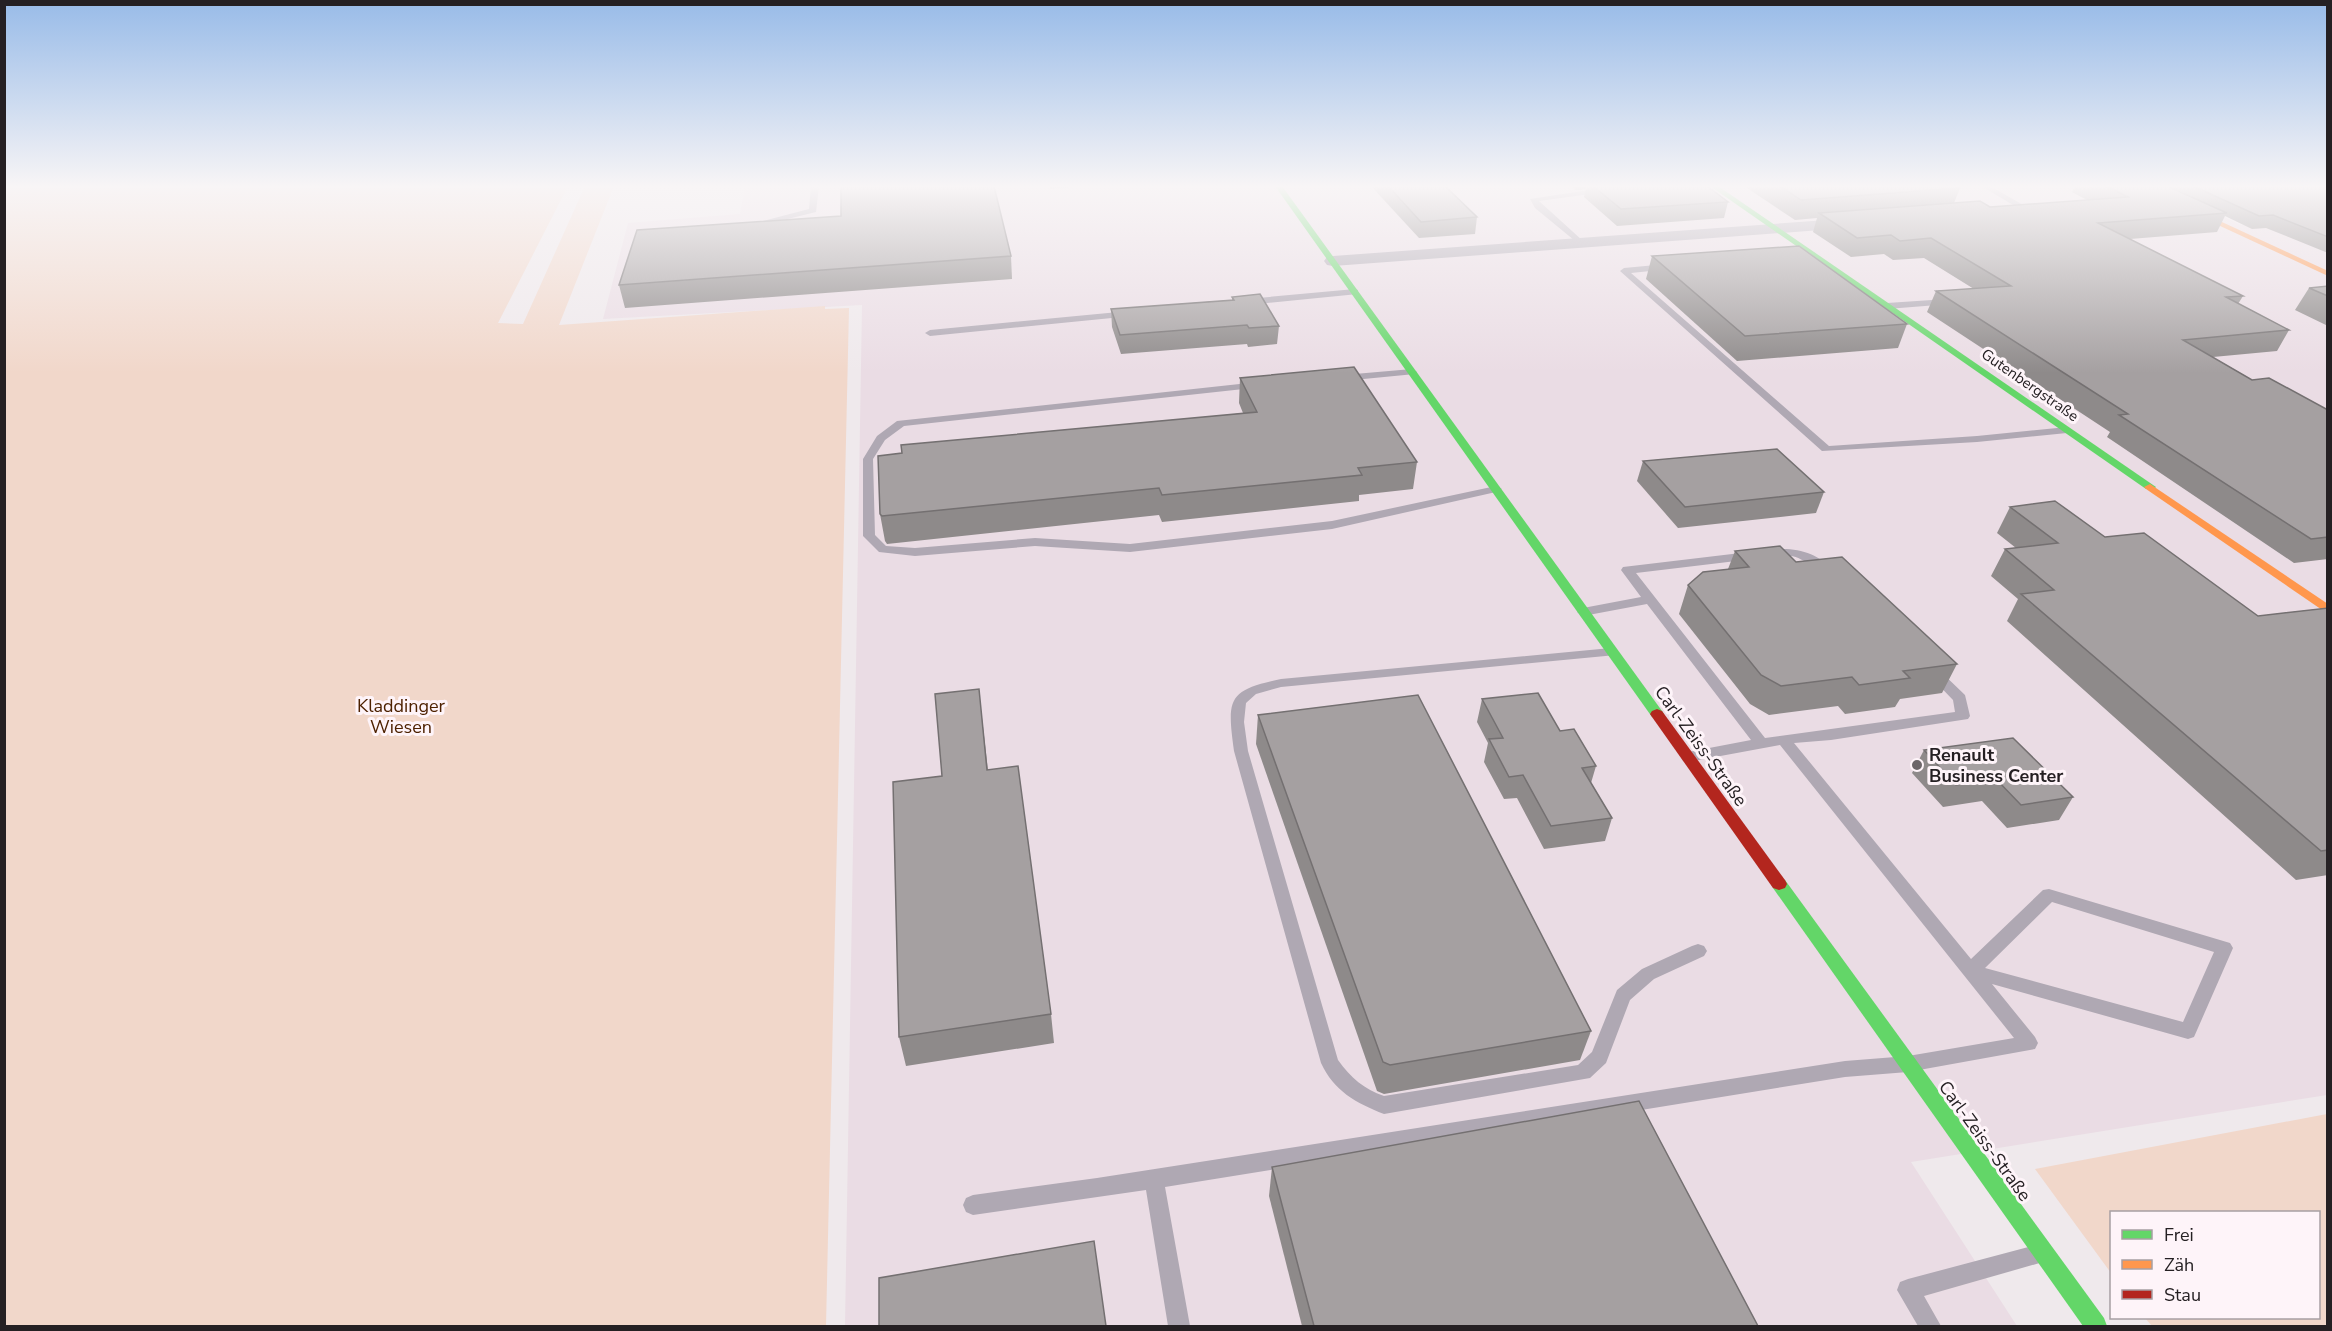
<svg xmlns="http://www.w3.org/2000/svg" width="2332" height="1331" font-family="'Nunito Sans',sans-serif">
	<rect width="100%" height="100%" fill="#efe9ec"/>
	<!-- built -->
	<path fill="#eadce4" d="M745,186H2157L2241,225L2327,218V1095L1911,1162L2017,1326H845L862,305L603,319L628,223L740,214Z"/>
	<!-- green -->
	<g fill="#f1d7ca">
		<path d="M5,186H568L498,323L523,324L585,186H614L559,325L825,306V309L849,308L826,1326H5Z"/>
		<path d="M2327,1114V1326H2152L2145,1318H2318V1212H2112L2111,1273L2035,1169Z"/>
	</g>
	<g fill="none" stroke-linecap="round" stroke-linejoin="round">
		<!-- lane -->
		<g fill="#afa8b3" fill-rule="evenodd">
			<path d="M811,186H819L816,212L763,225V221L809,209Z"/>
			<path d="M1981,186H1990L2032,210L2025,212Z"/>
			<path d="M1602,188L1606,190L1605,192L1539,201L1583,241V245H1580L1535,208L1530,199Z"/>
			<path d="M1667,264L1671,267L1670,269L1631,273L1829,446L1977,436L2067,427L2072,430L2067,433L1977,442L1822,451L1620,271L1624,268Z"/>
			<path d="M1355,289L1358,290V294L1247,305L1243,302L1247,299Z"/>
			<path d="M1947,299L1950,300V304L1887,309L1883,306L1887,303Z"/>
			<path d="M1129,311L1134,314L1132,316L930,336L925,333L930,330Z"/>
			<path d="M1412,369L1417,372L1415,374L1343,381L1338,378L1343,375Z"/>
			<path d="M1258,382L1262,383V387L904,426L885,440L873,459L875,535L886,546L915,548L1035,538L1130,544L1332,521L1496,486L1502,489L1496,492L1332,529L1130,552L1035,546L915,556L879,552L863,536V459L877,436L897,421Z"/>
			<path d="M1778,549C1800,548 1820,554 1834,572L1832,575C1820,577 1806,557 1790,556C1780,555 1769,559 1762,553L1764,550Z"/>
			<path d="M1749,552L1753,553L1755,556L1753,559L1636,573L1765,738L1955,712L1953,700L1926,672L1933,668L1938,669L1965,695L1970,716L1968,719L1831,740L1794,743L1971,959L2043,890L2049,889L2230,943L2233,948L2194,1037L2188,1039L1992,984L2035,1037L2038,1043L2035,1049L1908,1072L1845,1077L1165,1187L1190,1326H1168L1146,1190L973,1215L966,1212L963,1205L966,1198L973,1195L1097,1178L1845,1061L1908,1056L2014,1038L1780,745L1688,762L1683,761L1681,757L1683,753L1751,740L1647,604L1583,616L1577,612L1583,608L1641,597L1621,570L1623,567ZM2052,902L2214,952L2183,1022L1985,968Z"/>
			<path d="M1611,648L1616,649L1618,652L1616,655L1281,687L1256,694L1246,703L1244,722L1248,751L1338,1060C1351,1078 1364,1089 1384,1096L1578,1065L1592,1052L1617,990L1642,969L1692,946L1698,944L1704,946L1707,951L1704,956L1654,979L1630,1000L1606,1063L1590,1078L1384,1114C1356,1103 1334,1091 1321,1063L1234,751C1227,699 1227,690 1281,679Z"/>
			<path d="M2036,1245L2043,1248L2046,1255L2043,1262L1924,1296L1941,1326H1918L1897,1290L1900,1282L1908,1279Z"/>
		</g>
		<!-- street -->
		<path fill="#afa8b3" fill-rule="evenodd" d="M1855,218L1861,219L1863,223L1861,227L1333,266L1327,265L1324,261L1327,257L1333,256Z"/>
		<!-- fast -->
		<g fill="#63d668" fill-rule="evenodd">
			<path d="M1275,186H1282L1662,711L1664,714L1662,717H1652Z"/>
			<path d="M1710,186H1718L2156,487L2154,489H2146Z"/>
			<path d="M1779,878L1785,880L2104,1318L2107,1326H2083L1773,888L1771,884L1773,880Z"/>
		</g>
		<!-- slow -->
		<g fill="#ff974d" fill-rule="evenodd">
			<path d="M2134,186H2144L2328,271V276Z"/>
			<path d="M2150,484L2328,604V614L2146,489L2144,487Z"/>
		</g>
		<!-- jam -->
		<path fill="#b3261e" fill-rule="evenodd" d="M1657,709L1662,711L1785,880L1787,884L1785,888L1779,890L1773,888L1652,717L1650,714L1652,711Z"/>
	</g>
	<!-- wall -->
	<g fill="#8e8a8a">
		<path d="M1049,186H1094L1050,189Z"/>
		<path d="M1371,186H1445L1477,217L1475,234L1419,238Z"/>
		<path d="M1571,186H1707L1728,202L1724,218L1617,226L1584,197L1586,189L1575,190Z"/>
		<path d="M1744,186H1956L1960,188L1954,203L1990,207L2087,200L2072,192L2075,186H2328V253L2266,228L2252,229L2225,216L2217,232L2130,239L2243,296L2238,304L2289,330L2277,351L2213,357L2252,380L2328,410V559L2294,563L2107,437L2110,432L1927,312L1936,291L1974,289L1924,258L1893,260L1884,254L1851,257L1813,232L1817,218L1795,220Z"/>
		<path d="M1011,256L1012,279L625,308L619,285Z"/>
		<path d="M1652,256L1907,324L1898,348L1737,361L1646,279Z"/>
		<path d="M2328,286V326L2295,310L2309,288Z"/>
		<path d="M1232,297L1279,326L1277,344L1248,347L1247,344L1121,354L1112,327L1111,309L1232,300Z"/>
		<path d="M1240,378L1417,462L1413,489L1359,495V501L1162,522L1159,515L887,544L885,541L880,514L902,453L1243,413L1239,403Z"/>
		<path d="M1643,461L1824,492L1816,513L1678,528L1637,481Z"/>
		<path d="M2010,507L2105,537L2258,616L2328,608V875L2296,880L2007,621L2018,599L1991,576L2005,549L2016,548L1997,533Z"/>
		<path d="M1735,551L1796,562L1957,664L1942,693L1900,699L1895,707L1845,714L1838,706L1769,715L1750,704L1679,614L1688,585L1728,569Z"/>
		<path d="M1482,699L1596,766L1591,783L1612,818L1605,841L1544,849L1517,798L1504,799L1484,762L1488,743L1477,722Z"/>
		<path d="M1258,715L1591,1031L1580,1060L1384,1094L1377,1091L1256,744Z"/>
		<path d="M982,718L988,770L1051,1014L1054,1043L906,1066L899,1037L942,776Z"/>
		<path d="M1924,750L2073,797L2059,820L2007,828L1982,801L1943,807L1912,773Z"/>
		<path d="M1272,1167L1758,1326H1302L1269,1196Z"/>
	</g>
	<!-- shaded-wall -->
	<path fill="#747071" d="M1576,186H1586V189L1575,190Z"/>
	<!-- building -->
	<g fill="#a5a0a1" stroke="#747071" stroke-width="1.5">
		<path d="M841,186H994L1011,256L619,285L637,230L841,216Z"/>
		<path d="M1388,186H1445L1477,217L1421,222Z"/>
		<path d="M1593,186H1707L1728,202L1621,209Z"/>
		<path d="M1780,186H1956L1960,188L1801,200Z"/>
		<path d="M2106,186H2167L2227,213L2098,223L2243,296L2226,297L2289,330L2183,340L2252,380L2269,378L2328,410V537L2311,539L2119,415L2128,414L1936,291L2011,286L1931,238L1900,241L1891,235L1857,238L1819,213L1980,201L1990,207L2128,197Z"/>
		<path d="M2193,186H2328V237L2273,215L2259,216Z"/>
		<path d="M1799,246L1907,324L1745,336L1652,256Z"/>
		<path d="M2328,286V296L2309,288Z"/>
		<path d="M1260,294L1279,326L1249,328L1247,325L1120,335L1111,309L1234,300L1232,297Z"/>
		<path d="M1354,367L1417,462L1358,468L1362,475L1162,495L1159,488L882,516L880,514L878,456L902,453L901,445L1257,412L1240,378Z"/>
		<path d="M1777,449L1824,492L1685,507L1643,461Z"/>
		<path d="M2055,501L2105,537L2144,533L2258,616L2328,608V850L2321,851L2021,594L2054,590L2005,549L2058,543L2010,507Z"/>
		<path d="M1780,546L1796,562L1842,557L1957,664L1903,671L1910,678L1859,685L1852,677L1781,686L1761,675L1688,585L1703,572L1749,567L1735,551Z"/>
		<path d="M979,689L987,770L1018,766L1051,1014L899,1037L893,782L942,776L935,694Z"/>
		<path d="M1538,693L1560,731L1574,729L1596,766L1582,768L1612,818L1551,826L1523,775L1509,777L1489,739L1503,738L1482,699Z"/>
		<path d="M1418,695L1591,1031L1390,1065L1383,1062L1258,715Z"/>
		<path d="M2013,738L2073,797L2021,805L1996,779L1956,785L1924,750Z"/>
		<path d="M1639,1101L1758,1326H1314L1272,1167Z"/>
		<path d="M1094,1241L1106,1326H879V1278Z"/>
	</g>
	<!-- sky -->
	<linearGradient id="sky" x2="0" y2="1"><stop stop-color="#98bbe8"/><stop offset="0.5" stop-color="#f8f5f6"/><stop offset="1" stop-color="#f8f5f6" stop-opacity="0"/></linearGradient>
	<rect width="2332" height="373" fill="url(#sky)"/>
	<!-- markers -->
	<circle fill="#6c6669" stroke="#fef4f9" stroke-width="2" cx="1917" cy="765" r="6"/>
	<g text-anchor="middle" stroke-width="6" stroke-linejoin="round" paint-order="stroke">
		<!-- far-street labels -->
		<g font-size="15" fill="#252023" stroke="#fef4f9">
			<text transform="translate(2030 385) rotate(35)" y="5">Gutenbergstraße</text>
		</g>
		<!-- park labels -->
		<g font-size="18" fill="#4d2100" stroke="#fef4f9">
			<text x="401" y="712">Kladdinger<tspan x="401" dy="21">Wiesen</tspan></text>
		</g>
		<!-- street labels -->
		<g font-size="18" fill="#252023" stroke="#fef4f9">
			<text transform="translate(1701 746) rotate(54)" y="6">Carl-Zeiss-Straße</text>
			<text transform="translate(1985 1141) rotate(54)" y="6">Carl-Zeiss-Straße</text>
		</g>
		<!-- poi labels -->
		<g font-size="18" font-weight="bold" fill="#252023" stroke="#fef4f9" text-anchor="start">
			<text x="1929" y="761">Renault<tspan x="1929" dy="21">Business Center</tspan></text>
		</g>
	</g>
	<!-- border -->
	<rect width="2332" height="1331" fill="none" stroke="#252023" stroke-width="12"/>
	<!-- legend -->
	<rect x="2110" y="1211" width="210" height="108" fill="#fef4f9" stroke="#a79fa3" stroke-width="1.5"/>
	<rect x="2122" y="1230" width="30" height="9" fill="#63d668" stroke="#a79fa3" stroke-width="1.5"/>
	<text x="2164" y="1241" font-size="18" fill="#252023">Frei</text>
	<rect x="2122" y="1260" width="30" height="9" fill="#ff974d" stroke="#a79fa3" stroke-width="1.5"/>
	<text x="2164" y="1271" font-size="18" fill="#252023">Zäh</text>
	<rect x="2122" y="1290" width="30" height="9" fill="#b3261e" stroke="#a79fa3" stroke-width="1.5"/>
	<text x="2164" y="1301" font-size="18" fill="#252023">Stau</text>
</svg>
